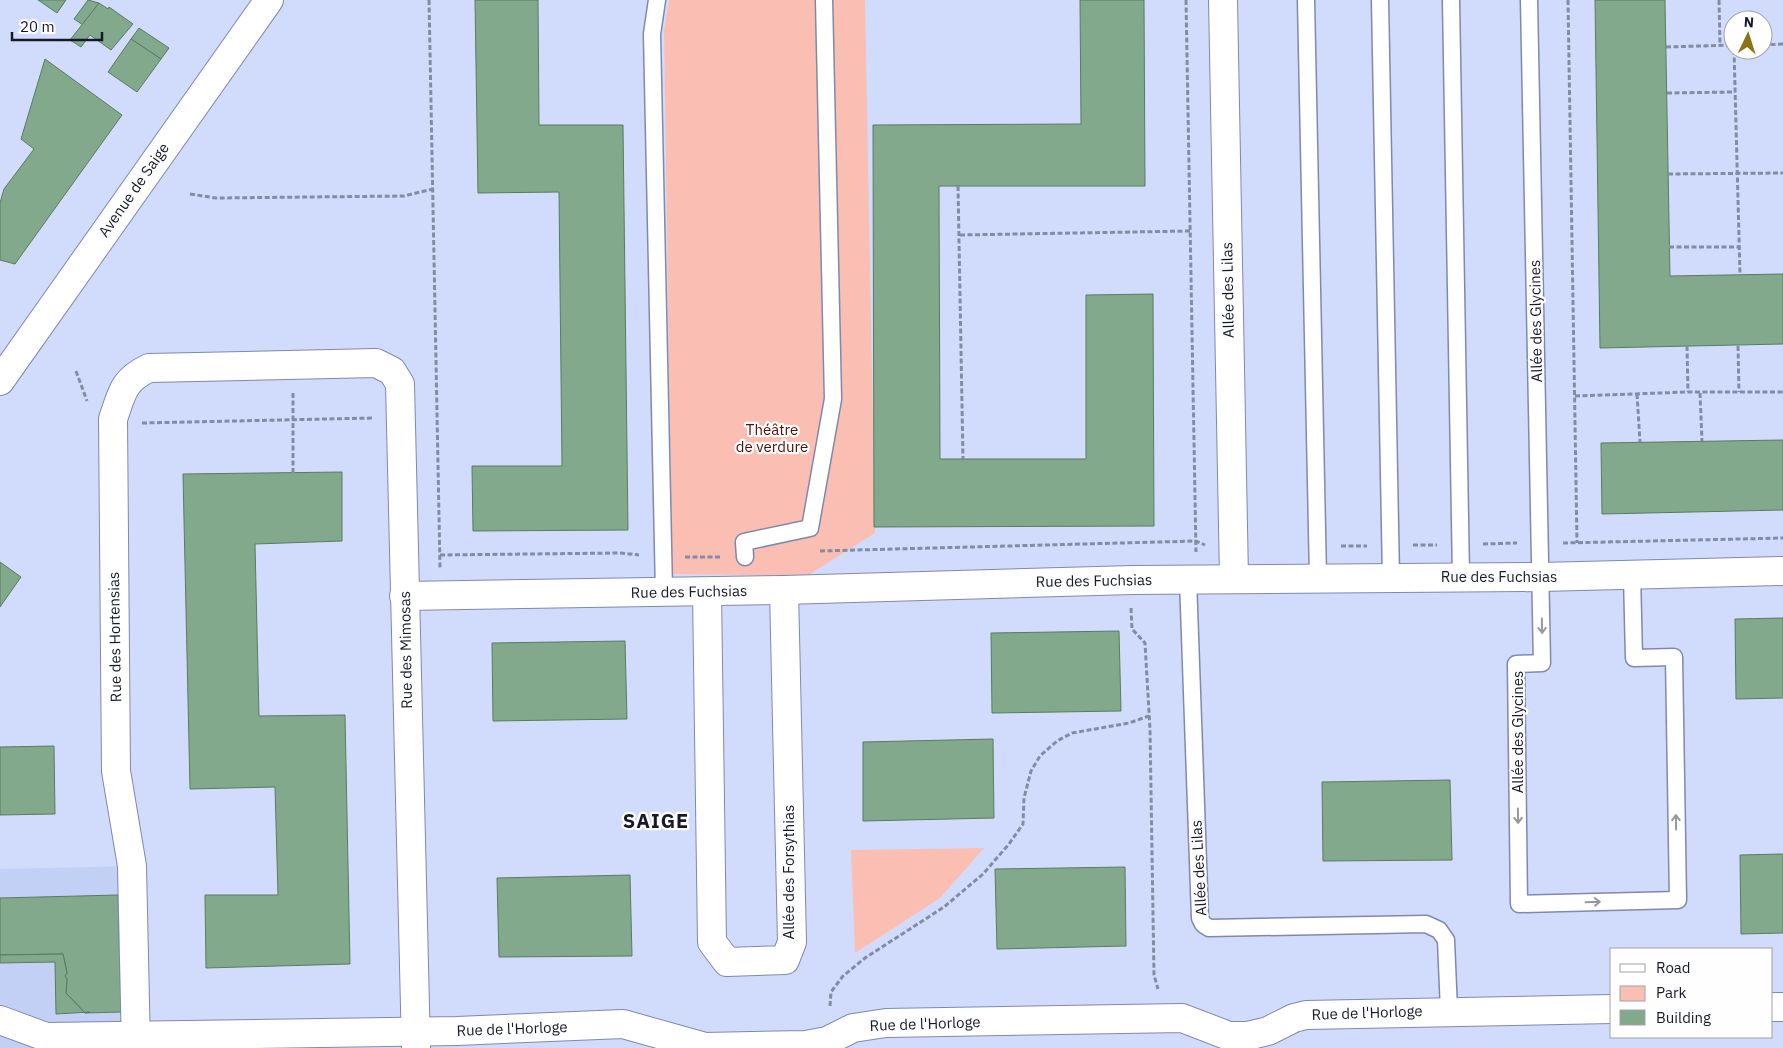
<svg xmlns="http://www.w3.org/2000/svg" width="1783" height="1048" font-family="'IBM Plex Sans',sans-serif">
	<rect width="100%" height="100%" fill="#d1dcfd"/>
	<!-- built -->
	<path fill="#c3d0f6" d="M132,866L136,1048H0V869Z"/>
	<!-- green -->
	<g fill="#fbbeb2">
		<path d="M669,0H865L875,533L807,576L672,574L664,30Z"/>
		<path d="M984,848L940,898L855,953L851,850Z"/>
	</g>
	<!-- building -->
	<g fill="#83a98c" stroke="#587c60">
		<path d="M38,0H66L57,13Z"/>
		<path d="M88,0L99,3L83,25L74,19Z"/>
		<path d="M475,0H538L539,125H623L628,530L473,531L472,466H562L559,192L478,193Z"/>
		<path d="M1080,0H1144L1145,186H939L940,459H1086V295L1153,294L1154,526L874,527L873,125L1081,124Z"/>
		<path d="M1595,0H1665L1670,276L1783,274V344L1600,348Z"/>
		<path d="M99,3L108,9L109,7L133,24L111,50L90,35L81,47L70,40Z"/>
		<path d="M139,28L169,48L161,59L131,39Z"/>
		<path d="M131,39L161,59L137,92L108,72Z"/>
		<path d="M45,59L122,115L15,264L0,260V203L4,189L34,149L21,139Z"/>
		<path d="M1783,440V510L1602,514L1601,443Z"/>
		<path d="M342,472V541L255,544L259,716L345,715L350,964L206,968L205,895H278L275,787L190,789L183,474Z"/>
		<path d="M0,562L21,577L0,607Z"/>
		<path d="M1783,618V698L1736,699L1735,619Z"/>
		<path d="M1119,631L1121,711L992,713L991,633Z"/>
		<path d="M625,641L627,719L493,721L492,643Z"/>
		<path d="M993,739L994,818L863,821V742Z"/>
		<path d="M54,746L55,814L0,815V747Z"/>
		<path d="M1450,780L1452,860L1323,861L1322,782Z"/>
		<path d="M1783,854V933L1741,934L1740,855Z"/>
		<path d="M1125,867L1126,946L997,949L995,869Z"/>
		<path d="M630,875L632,956L499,957L497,878Z"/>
		<path d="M118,895L121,1012L85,1013L66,993L67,979L65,976L67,973L63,954L0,955V898Z"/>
		<path d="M63,954L67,973L65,976L67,979L66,993L85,1013L90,1012L56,1014L55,962L0,963V955Z"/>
	</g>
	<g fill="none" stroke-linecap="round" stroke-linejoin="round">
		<!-- lane casing -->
		<g stroke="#7e89b0" stroke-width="19">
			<g id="lane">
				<path d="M657,0L652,34L664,592"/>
				<path d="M1306,0L1318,578"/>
				<path d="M1380,0L1391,578"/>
				<path d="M1451,0L1461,577"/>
				<path d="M1529,0L1542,663L1516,664L1519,904L1678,900L1674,657L1634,658L1632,575"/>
				<path d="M745,557L744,542L810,528L833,399L824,0"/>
				<path d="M1188,579L1200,918L1203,924L1209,928L1426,924L1439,930L1446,940L1449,1011"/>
			</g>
		</g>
		<!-- street casing -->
		<g stroke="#7e89b0" stroke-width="30">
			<g id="street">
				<path d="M1223,0L1234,579"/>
				<path d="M707,592L712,942L727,962L785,960L792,942L784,590"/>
				<path d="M404,596L784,590L1133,580L1541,577L1783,571"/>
				<path d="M1772,1007H1783"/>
				<path d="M0,1020L46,1037L457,1031L623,1024L705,1047L806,1045L827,1041L853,1028L886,1023L1182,1018L1229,1036H1247L1268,1031L1294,1018L1306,1015L1612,1009"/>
				<path d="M136,1048L132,866L116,771L113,419C122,393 123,380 149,368L376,363L392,371L400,384L416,1048"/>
			</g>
		</g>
		<!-- secondary casing -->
		<g stroke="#7e89b0" stroke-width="30">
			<path id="secondary" d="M0,381L269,0"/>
		</g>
		<!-- path -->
		<g stroke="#848ca5" stroke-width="3" stroke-dasharray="5 2.5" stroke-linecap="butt">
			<path d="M429,0L440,568"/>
			<path d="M1186,0L1196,552"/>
			<path d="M1568,0L1577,543"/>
			<path d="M1719,0L1720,45"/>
			<path d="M1763,45L1783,44"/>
			<path d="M1666,47L1733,45"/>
			<path d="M1734,50L1740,274"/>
			<path d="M1667,93L1735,92"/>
			<path d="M1668,174L1783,173"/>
			<path d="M958,186L963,459"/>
			<path d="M190,194L216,198L404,196L433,189"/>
			<path d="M960,235L1190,231"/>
			<path d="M1669,247H1739"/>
			<path d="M1687,346L1688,392"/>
			<path d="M1738,346L1739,392"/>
			<path d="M76,371L87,401"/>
			<path d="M293,393V473"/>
			<path d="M1700,393L1702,441"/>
			<path d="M1637,394L1640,442"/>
			<path d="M1575,396L1688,392H1783"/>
			<path d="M142,423L373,418"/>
			<path d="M1563,543L1783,538"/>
			<path d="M1483,544L1517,543"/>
			<path d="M1413,545H1437"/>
			<path d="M1341,546H1367"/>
			<path d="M820,551L1196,541L1205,545"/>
			<path d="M440,555L619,553L639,555"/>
			<path d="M685,557H721"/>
			<path d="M1131,608L1132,629L1145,643L1150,729L1154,975L1158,989"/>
			<path d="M830,1006L831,992L843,976L865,958L944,907L983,874L1009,844L1023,824L1024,798L1031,771L1040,756L1057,741L1072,733L1129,723L1149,716"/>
		</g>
		<!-- lane -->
		<use href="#lane" stroke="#fff" stroke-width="16"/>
		<!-- street -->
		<use href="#street" stroke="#fff" stroke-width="28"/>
		<!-- secondary -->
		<use href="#secondary" stroke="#fff" stroke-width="28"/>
	</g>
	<!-- one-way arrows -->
	<defs><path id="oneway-shaft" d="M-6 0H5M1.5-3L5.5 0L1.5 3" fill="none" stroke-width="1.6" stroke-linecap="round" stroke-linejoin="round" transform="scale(1.25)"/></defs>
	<g stroke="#96989e">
		<use href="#oneway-shaft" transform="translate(1542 626) rotate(89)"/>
		<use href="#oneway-shaft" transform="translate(1518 816) rotate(89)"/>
		<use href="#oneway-shaft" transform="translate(1676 822) rotate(-91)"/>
		<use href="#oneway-shaft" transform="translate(1593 902) rotate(-2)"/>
	</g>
	<g text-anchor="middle" stroke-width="4.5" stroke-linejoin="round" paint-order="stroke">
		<!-- street labels -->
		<g font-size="15" fill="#151928" stroke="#fefefe">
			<text transform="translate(134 190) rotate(-55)" y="5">Avenue de Saige</text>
			<text transform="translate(1228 290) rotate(-91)" y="5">Allée des Lilas</text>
			<text transform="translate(1536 321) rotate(-91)" y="5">Allée des Glycines</text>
			<text x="1499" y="582">Rue des Fuchsias</text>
			<text transform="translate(1094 581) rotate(-1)" y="5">Rue des Fuchsias</text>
			<text transform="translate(689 592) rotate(-1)" y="5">Rue des Fuchsias</text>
			<text transform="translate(115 637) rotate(-91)" y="5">Rue des Hortensias</text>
			<text transform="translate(406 650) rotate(-91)" y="5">Rue des Mimosas</text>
			<text transform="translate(1518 732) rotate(-90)" y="5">Allée des Glycines</text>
			<text transform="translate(1199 868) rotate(-93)" y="5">Allée des Lilas</text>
			<text transform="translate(789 872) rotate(-90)" y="5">Allée des Forsythias</text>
			<text transform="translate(1367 1013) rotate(-2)" y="5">Rue de l'Horloge</text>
			<text transform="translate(925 1024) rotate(-2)" y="5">Rue de l'Horloge</text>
			<text transform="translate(512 1029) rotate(-2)" y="5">Rue de l'Horloge</text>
		</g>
		<!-- park labels -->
		<g font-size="15" fill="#530f06" stroke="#fefefe">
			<text x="772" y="435">Théâtre<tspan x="772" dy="17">de verdure</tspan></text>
		</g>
		<!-- district labels -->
		<g font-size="20" font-weight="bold" letter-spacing="1" fill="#151928" stroke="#fefefe">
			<text x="656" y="828">SAIGE</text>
		</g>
	</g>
	<!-- legend -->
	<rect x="1610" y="948" width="162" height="90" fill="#fefefe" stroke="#a1a2a8"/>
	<rect x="1620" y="964" width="25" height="8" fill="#ffffff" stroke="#a1a2a8"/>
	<text x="1656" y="973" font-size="15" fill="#151928">Road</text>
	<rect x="1620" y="986" width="25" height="15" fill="#fbbeb2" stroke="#a1a2a8"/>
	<text x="1656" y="998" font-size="15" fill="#151928">Park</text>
	<rect x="1620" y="1010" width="25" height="15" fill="#83a98c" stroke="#a1a2a8"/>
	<text x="1656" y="1023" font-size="15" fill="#151928">Building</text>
	<!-- north arrow -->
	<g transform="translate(1748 35) rotate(4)"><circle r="24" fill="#fefefe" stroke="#a1a2a8"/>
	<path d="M0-4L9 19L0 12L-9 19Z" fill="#8d7216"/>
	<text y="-8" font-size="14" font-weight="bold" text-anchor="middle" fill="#151928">N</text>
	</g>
	<!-- scale -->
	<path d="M12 32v8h90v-8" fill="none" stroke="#151928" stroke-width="2.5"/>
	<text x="20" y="32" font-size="15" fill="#151928" stroke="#fefefe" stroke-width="4" paint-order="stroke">20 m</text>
</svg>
